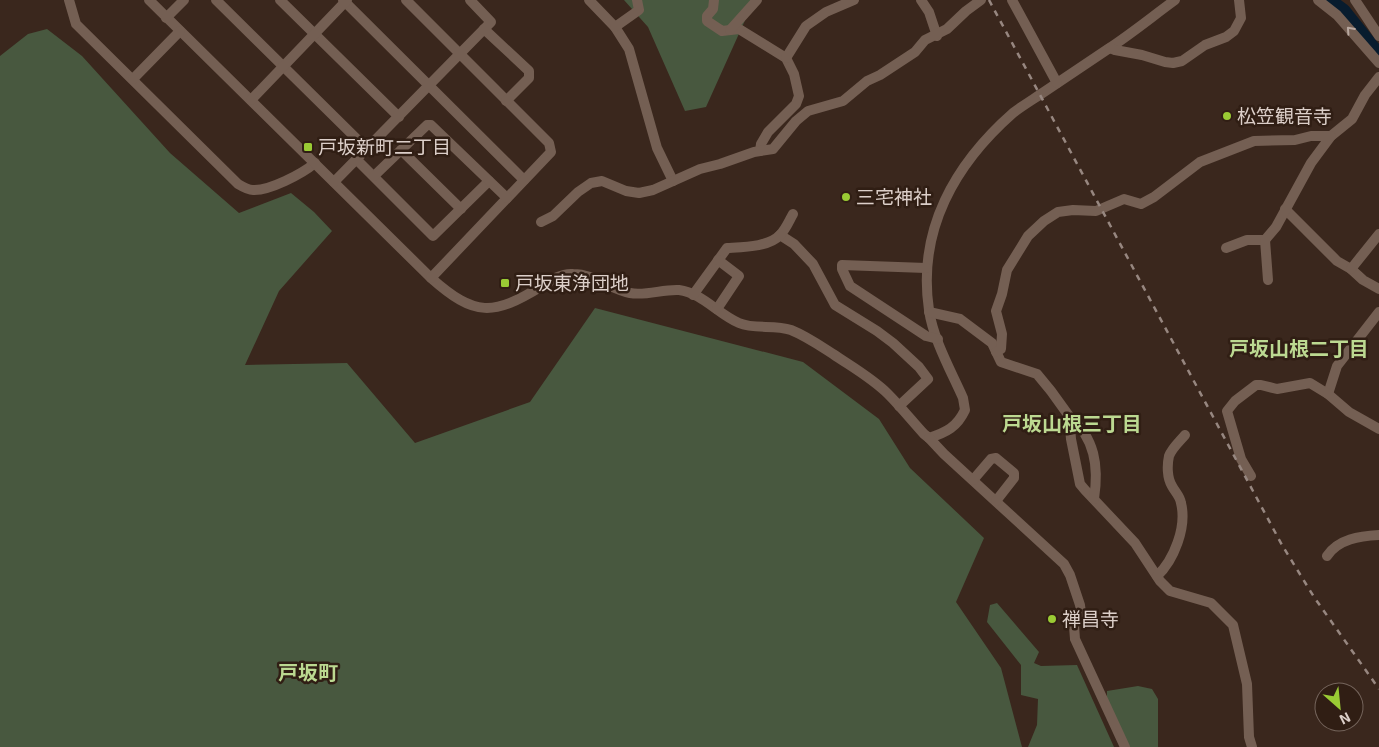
<svg xmlns="http://www.w3.org/2000/svg" width="1379" height="747" font-family="'Exo 2','Noto Sans JP',sans-serif">
	<rect width="100%" height="100%" fill="#3a271d"/>
	<!-- green -->
	<g fill="#48583f">
		<path d="M624,0H752L751,7L706,107L685,111L648,27Z"/>
		<path d="M47,29L82,56L170,153L239,213L291,193L314,212L332,231L279,291L245,365L347,363L415,443L530,402L595,308L803,362L879,419L910,468L984,538L956,602L1001,668L1022,747H0V56L28,34Z"/>
		<path d="M997,603L1039,652L1034,663L1041,666L1077,665L1114,747H1028L1037,725L1038,699L1021,695V665L987,622L990,605Z"/>
		<path d="M1138,686L1152,689L1158,699V747H1128L1107,699V691Z"/>
	</g>
	<g fill="none" stroke-linecap="round" stroke-linejoin="round">
		<!-- river -->
		<path stroke="#081c2e" stroke-width="15" d="M1328,0L1343,11L1379,56"/>
		<!-- minor -->
		<g stroke="#745f53" stroke-width="10">
			<path d="M69,0L76,24L238,184C243,187 248,190 253,190C269,191 302,174 315,163"/>
			<path d="M149,0L431,278C475,317 493,316 542,286C551,280 562,273 573,274C594,274 610,289 630,293C646,296 663,289 679,290C702,293 718,314 739,323C755,330 774,324 791,330C806,336 819,345 833,354C852,367 872,378 888,394C901,407 912,421 924,434L929,438C947,432 957,427 965,410L963,398C951,371 933,339 929,310C917,230 955,164 1013,113C1022,106 1032,100 1041,94C1063,79 1086,64 1108,49C1131,34 1153,16 1175,0"/>
			<path d="M216,0L367,149"/>
			<path d="M280,0L399,117"/>
			<path d="M343,0L524,180"/>
			<path d="M406,0L549,143L551,152L431,278"/>
			<path d="M589,0L615,27L629,49L657,148L673,181"/>
			<path d="M714,0L713,9L707,16V21L722,31L739,29L786,58L794,74L799,96L796,104L768,132L761,144L760,151"/>
			<path d="M921,0L929,12L937,36"/>
			<path d="M1012,0L1057,83"/>
			<path d="M1318,0L1337,15L1379,63"/>
			<path d="M1355,0L1379,36"/>
			<path d="M166,18L184,0"/>
			<path d="M615,27L639,10L637,0"/>
			<path d="M484,29L529,71V78L506,101"/>
			<path d="M730,30L757,0"/>
			<path d="M1110,48L1115,50L1142,55L1165,62L1173,63L1182,61L1205,45L1226,37L1234,31L1241,18L1239,0"/>
			<path d="M786,58L806,26L826,12L854,0"/>
			<path d="M133,79L180,31"/>
			<path d="M251,100L347,0"/>
			<path d="M401,150L461,209"/>
			<path d="M357,160L433,236L489,181"/>
			<path d="M374,176L427,125H431L507,198"/>
			<path d="M334,182L491,22L470,0"/>
			<path d="M1285,209L1337,261L1351,269L1363,280L1379,289"/>
			<path d="M541,222L553,216L578,192L591,183L602,181L626,191L639,193L653,190L700,169L720,164L754,152L773,149L796,121L808,111L843,101L867,81L880,75L915,52L925,40L947,29L966,11L981,0"/>
			<path d="M780,235L794,244L813,264L835,305L877,331L893,343L919,367L928,379L899,406"/>
			<path d="M1226,248L1247,240H1265"/>
			<path d="M926,268L842,265V269L850,286L926,336L938,339"/>
			<path d="M1351,269L1379,234"/>
			<path d="M1268,280L1265,240L1276,227L1311,163L1331,136L1352,119L1365,95L1379,77"/>
			<path d="M693,295L727,248C743,247 769,247 780,235C786,229 789,221 793,214"/>
			<path d="M717,309L739,276L718,260"/>
			<path d="M929,312L960,319L992,343L1001,362L1037,374L1051,391L1069,416L1071,439L1080,484L1085,490L1135,543L1160,581L1170,591L1211,603L1233,625L1247,684L1249,737L1252,747"/>
			<path d="M996,352L1001,349L1002,334L996,311L1002,294L1007,270L1028,236L1044,221L1058,212L1073,210L1096,211L1124,199L1141,204L1154,197L1200,162L1254,141L1295,140L1311,136H1331"/>
			<path d="M1328,394L1337,366L1379,312"/>
			<path d="M1069,416C1095,438 1099,466 1094,499"/>
			<path d="M929,438L944,454L1064,564L1070,575L1080,605L1081,613L1074,626L1075,639L1125,747"/>
			<path d="M1251,476L1241,459L1227,411L1235,401L1256,385H1261L1277,389L1310,383L1328,394L1349,412L1379,429"/>
			<path d="M973,480L991,459L996,458L1014,473V478L996,501"/>
			<path d="M1327,556C1338,539 1360,536 1379,535"/>
			<path d="M1157,576C1174,560 1187,527 1181,503C1180,496 1175,492 1172,486C1167,478 1167,465 1169,456C1172,448 1180,441 1185,435"/>
		</g>
		<!-- rail -->
		<path stroke="#978780" stroke-width="2.5" stroke-dasharray="6 6" stroke-linecap="butt" d="M989,0L1282,545L1314,597L1379,689"/>
	</g>
	<!-- one-way arrows -->
	<defs><path id="oneway-chevron" d="M-2-3.5L2.5 0L-2 3.5" fill="none" stroke-width="1.6" stroke-linecap="round" stroke-linejoin="round" transform="scale(1.25)"/></defs>
	<use stroke="#b8a8a0" href="#oneway-chevron" transform="translate(1350 30) rotate(-132)"/>
	<!-- markers -->
	<g fill="#9acb34" stroke="#301e14" stroke-width="2">
		<circle cx="1227" cy="116" r="5"/>
		<rect x="303" y="142" width="10" height="10" rx="2.5"/>
		<circle cx="846" cy="197" r="5"/>
		<rect x="500" y="278" width="10" height="10" rx="2.5"/>
		<circle cx="1052" cy="619" r="5"/>
	</g>
	<g text-anchor="middle" stroke-width="5" stroke-linejoin="round" paint-order="stroke">
		<!-- poi labels -->
		<g font-size="19" fill="#dccfc9" stroke="#301e14" text-anchor="start">
			<text x="1237" y="123">松笠観音寺</text>
			<text x="318" y="154">戸坂新町二丁目</text>
			<text x="856" y="204">三宅神社</text>
			<text x="515" y="290">戸坂東浄団地</text>
			<text x="1062" y="626">禅昌寺</text>
		</g>
		<!-- neighbourhood labels -->
		<g font-size="20" font-weight="bold" fill="#bcd991" stroke="#301e14">
			<text x="1299" y="356">戸坂山根二丁目</text>
			<text x="1072" y="431">戸坂山根三丁目</text>
			<text x="308" y="680">戸坂町</text>
		</g>
	</g>
	<!-- north arrow -->
	<g transform="translate(1339 707) rotate(153)"><circle r="24" fill="#301e14" stroke="#75655c"/>
	<path d="M0-4L9 19L0 12L-9 19Z" fill="#9acb34"/>
	<text y="-8" font-size="14" font-weight="bold" text-anchor="middle" fill="#dccfc9">N</text>
	</g>
</svg>
